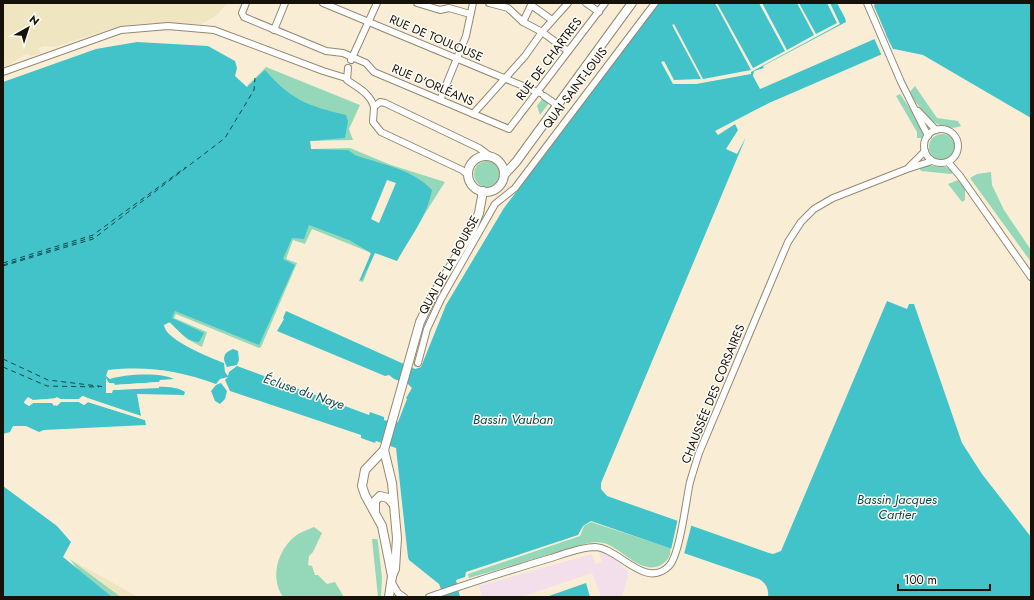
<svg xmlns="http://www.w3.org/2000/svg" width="1034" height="600" font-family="Jost,sans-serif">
	<rect width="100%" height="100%" fill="#f9eed5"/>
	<!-- industrial -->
	<path fill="#f3deec" d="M599,552L610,556L627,570L628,575L622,597H601L592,573L521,597H482L479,586L592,554L595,564L602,562Z"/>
	<!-- green -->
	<g fill="#94d8b9">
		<path d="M266,67L360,105L349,129L353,140L310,141L311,149L350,148L391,165L445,182L396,259L375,252L363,282L359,281L371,254L369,252L312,229L305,244L293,240L286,259L297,263L261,347L259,348L176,314L174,318L207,332L202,347L187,339L170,323L163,319L306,151L247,86Z"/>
		<path d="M915,86L937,118L958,121L961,126C936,135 922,109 909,93Z"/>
		<path d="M900,94L924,129L923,138H917V132L896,96Z"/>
		<path d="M542,99L549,103L540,115L537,106Z"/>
		<circle cx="942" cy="147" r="13"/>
		<circle cx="487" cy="174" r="13"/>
		<path d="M925,165L946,167L954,172L951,174L921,171L919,167Z"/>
		<path d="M991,172L992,185L1004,210L1031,250V262L970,178L977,174Z"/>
		<path d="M958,180L965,189V200L962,202L948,184Z"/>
		<path d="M591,522L670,548C671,553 670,558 665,562C646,579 624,551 607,544C601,542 594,542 588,543L469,578L468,574L580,536L584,526Z"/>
		<path d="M314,527L322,533L313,552L309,556L308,565L312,566L315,575H318L327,584L335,582L344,597H283C270,578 277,552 294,537C300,532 307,530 314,527Z"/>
		<path d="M372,539H377L378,542L382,578L381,597H378Z"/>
		<path d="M70,559L121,597H98Z"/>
	</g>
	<!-- sand -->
	<g fill="#efe5c0">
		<path d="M3,3H227L217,15L202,24L150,23L129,25L110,29L54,47L44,46L38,48L41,53L32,56L27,54C17,57 14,64 3,68Z"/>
		<path d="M70,559L138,597H121Z"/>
	</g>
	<!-- water -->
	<g fill="#42c3c9">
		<path d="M659,3H837L845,18L846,22L763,66L764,68L754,71L753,76L760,89L886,34L874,6L875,3H1031V118L923,55L894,49L769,103L715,131L718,135L735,124L738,130L726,149L737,154L746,137L601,483V489L607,496L769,553L773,554L781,551L887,301L907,309L909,304H914L962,443L982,474L1031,537V597H768C769,589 766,583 759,579L591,521L583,526L578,535L466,572L465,577L456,580L460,597H444L439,584L409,560L408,557L396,448L376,441L375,443L361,438V435L230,391L225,380L228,377L220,379L216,384C177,370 147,366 108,370L106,376L110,379C124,374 161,372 174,379L160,380L159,382L114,385L109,383L106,379V392L113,390C131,389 172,382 185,392L184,395L137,394L141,416L88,399L84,396L79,399H60L59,398L32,400L27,398L24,403L29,406L33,403H52L54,406L61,402H79L84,405L88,402L145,420L146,425L44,430L39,432L26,426H13L10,432L3,434V82L96,49L137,42L208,46L235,61L237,68L235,76L247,87L265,70C291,100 308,106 346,115L348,121L345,138L310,141L311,149L348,150L355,155C380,164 413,169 432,190C427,217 410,237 397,261L375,253L362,280H360L371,253L349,240L309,225L304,239L292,238L283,259L295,265L259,345L175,311L172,318L204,333L199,342C187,342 178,330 170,322L164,325C165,340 211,358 224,363L225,372L228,376L229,372L237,366L369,415L370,412L384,417V420L395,423L398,422L407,399L406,398L412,388L408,384L394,379L389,375L385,376L277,331L284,319L283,318L286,311L415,369L421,367L446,305L504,208Z"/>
		<path d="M233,349L238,351L239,360L237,365L227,367C222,358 223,353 233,349Z"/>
		<path d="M221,383L227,391L225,399L220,404L215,401L211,391L216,385Z"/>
		<path d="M3,486L57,526L71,542L63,557L112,597H3Z"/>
		<path d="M586,583L590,597H546Z"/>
	</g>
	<!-- pier -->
	<g fill="#f9eed5">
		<path d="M715,3H717L753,68L785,51L759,3H762L787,50L814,35L797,3H799L816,34L837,23L827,3H830L840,24L751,72V74L696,84H673L661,62L664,61L674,80L701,79L672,25L674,24L703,79L751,70Z"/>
		<path d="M885,33L894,51L882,56L874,38Z"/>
		<path d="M767,105V106L717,134V131Z"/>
		<path d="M387,180L396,183L379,223L371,219Z"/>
		<path d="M106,378L109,383H114L115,385L159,382V384L114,387L108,385V391L113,388L159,386V388L113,390L112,393H106Z"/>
		<path d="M82,396L141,416L145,420L88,402L84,405L79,402H61L57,406L52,403H33L29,406L24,402L28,397L33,400H52L57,397L60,399H79Z"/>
		<path d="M678,518L692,523L684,554L671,550Z"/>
	</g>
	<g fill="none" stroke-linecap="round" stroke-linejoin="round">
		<!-- ferry -->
		<g stroke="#0f484b" stroke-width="1" stroke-dasharray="5 4" stroke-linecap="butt">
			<path d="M3,263L93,235L186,167"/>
			<path d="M3,265L93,237"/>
			<path d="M3,266L93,239L225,138L254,90L255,78"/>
			<path d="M3,359L48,380L106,387"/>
			<path d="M3,367L47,386L99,387"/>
		</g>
		<!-- minor casing -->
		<g stroke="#938972" stroke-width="8">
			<g id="minor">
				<path d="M246,3L242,13L244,17L326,51L343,53L366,63L374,72L509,129L605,3"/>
				<path d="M323,3L540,93"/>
				<path d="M417,3L440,10L449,8L470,14"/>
				<path d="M489,3L508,8L523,22L542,32L568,51"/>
				<path d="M586,3L599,12"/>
				<path d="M867,3L901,82L928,136"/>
				<path d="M531,5L552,20"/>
				<path d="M523,22L532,3"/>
				<path d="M274,30L285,3"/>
				<path d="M351,60L377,3"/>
				<path d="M348,68L347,80C358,88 370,93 374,107"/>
				<path d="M3,72L121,30L168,26L214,30L323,71L346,78"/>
				<path d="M544,96L557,105"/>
				<path d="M440,100L466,36L473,3"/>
				<path d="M918,111L936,130"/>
				<path d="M473,114L525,56L542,32L568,3"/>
				<circle cx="941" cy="146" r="17"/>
				<path d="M948,162L960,176L1031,277"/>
				<path d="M909,167L925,151"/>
				<path d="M468,175L462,170L381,132L373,122L374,107L380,102L385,103L479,148L491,157"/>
				<path d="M418,363L427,329L441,299L495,204L515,188L655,3"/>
				<path d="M391,581L398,593L404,597"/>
				<path d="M429,597C470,583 510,570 551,558C564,554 581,547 595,547C619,548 645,590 669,566C680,555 686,500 690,482C693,472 696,462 699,453L779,263L788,242L801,222L814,209L833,198L907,169L932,161"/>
			</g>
		</g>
		<!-- major casing -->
		<g stroke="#938972" stroke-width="10">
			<g id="major">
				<circle cx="486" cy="174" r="18"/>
				<path d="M504,175L516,162L632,3"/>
				<path d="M384,450L365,470L362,486L365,495L382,526L392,576"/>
				<path d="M375,510V501L380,496L388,498L394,505"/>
				<path d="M389,597L392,576L395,569L397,538L392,483L384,450L420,322L432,297L472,231L479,213L483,191"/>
			</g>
		</g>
		<!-- minor -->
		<use href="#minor" stroke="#fff" stroke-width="6"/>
		<!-- major -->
		<use href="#major" stroke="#fff" stroke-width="8"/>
	</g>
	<g text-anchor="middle" stroke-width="3" stroke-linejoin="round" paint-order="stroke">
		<!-- street labels -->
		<g font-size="12" fill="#16120a" stroke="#fefcf7">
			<text transform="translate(436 38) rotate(23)" y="4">RUE DE TOULOUSE</text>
			<text transform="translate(549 59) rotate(-53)" y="4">RUE DE CHARTRES</text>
			<text transform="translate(433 85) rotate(23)" y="4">RUE D'ORLÉANS</text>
			<text transform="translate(575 88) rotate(-53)" y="4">QUAI SAINT-LOUIS</text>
			<text transform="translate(449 265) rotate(-61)" y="4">QUAI DE LA BOURSE</text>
			<text transform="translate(713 394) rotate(-68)" y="4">CHAUSSÉE DES CORSAIRES</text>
		</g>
		<!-- water labels -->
		<g font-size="13" font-style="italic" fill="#0f484b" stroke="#fefcf7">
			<text transform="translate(304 391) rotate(19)" y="5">Écluse du Naye</text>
			<text x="513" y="424">Bassin Vauban</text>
			<text x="897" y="504">Bassin Jacques<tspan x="897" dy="15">Cartier</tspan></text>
		</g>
	</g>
	<!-- border -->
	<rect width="1034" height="600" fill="none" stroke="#16120a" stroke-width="8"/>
	<!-- north arrow -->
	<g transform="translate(28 28) rotate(39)" stroke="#fefcf7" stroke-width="3" paint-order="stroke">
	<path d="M0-3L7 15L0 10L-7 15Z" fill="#16120a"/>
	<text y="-6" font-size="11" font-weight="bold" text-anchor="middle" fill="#16120a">N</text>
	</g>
	<!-- scale -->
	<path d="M898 584v6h92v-6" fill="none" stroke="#16120a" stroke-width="2"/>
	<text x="904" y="584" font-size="12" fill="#16120a" stroke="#fefcf7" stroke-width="3" paint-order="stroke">100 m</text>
</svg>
